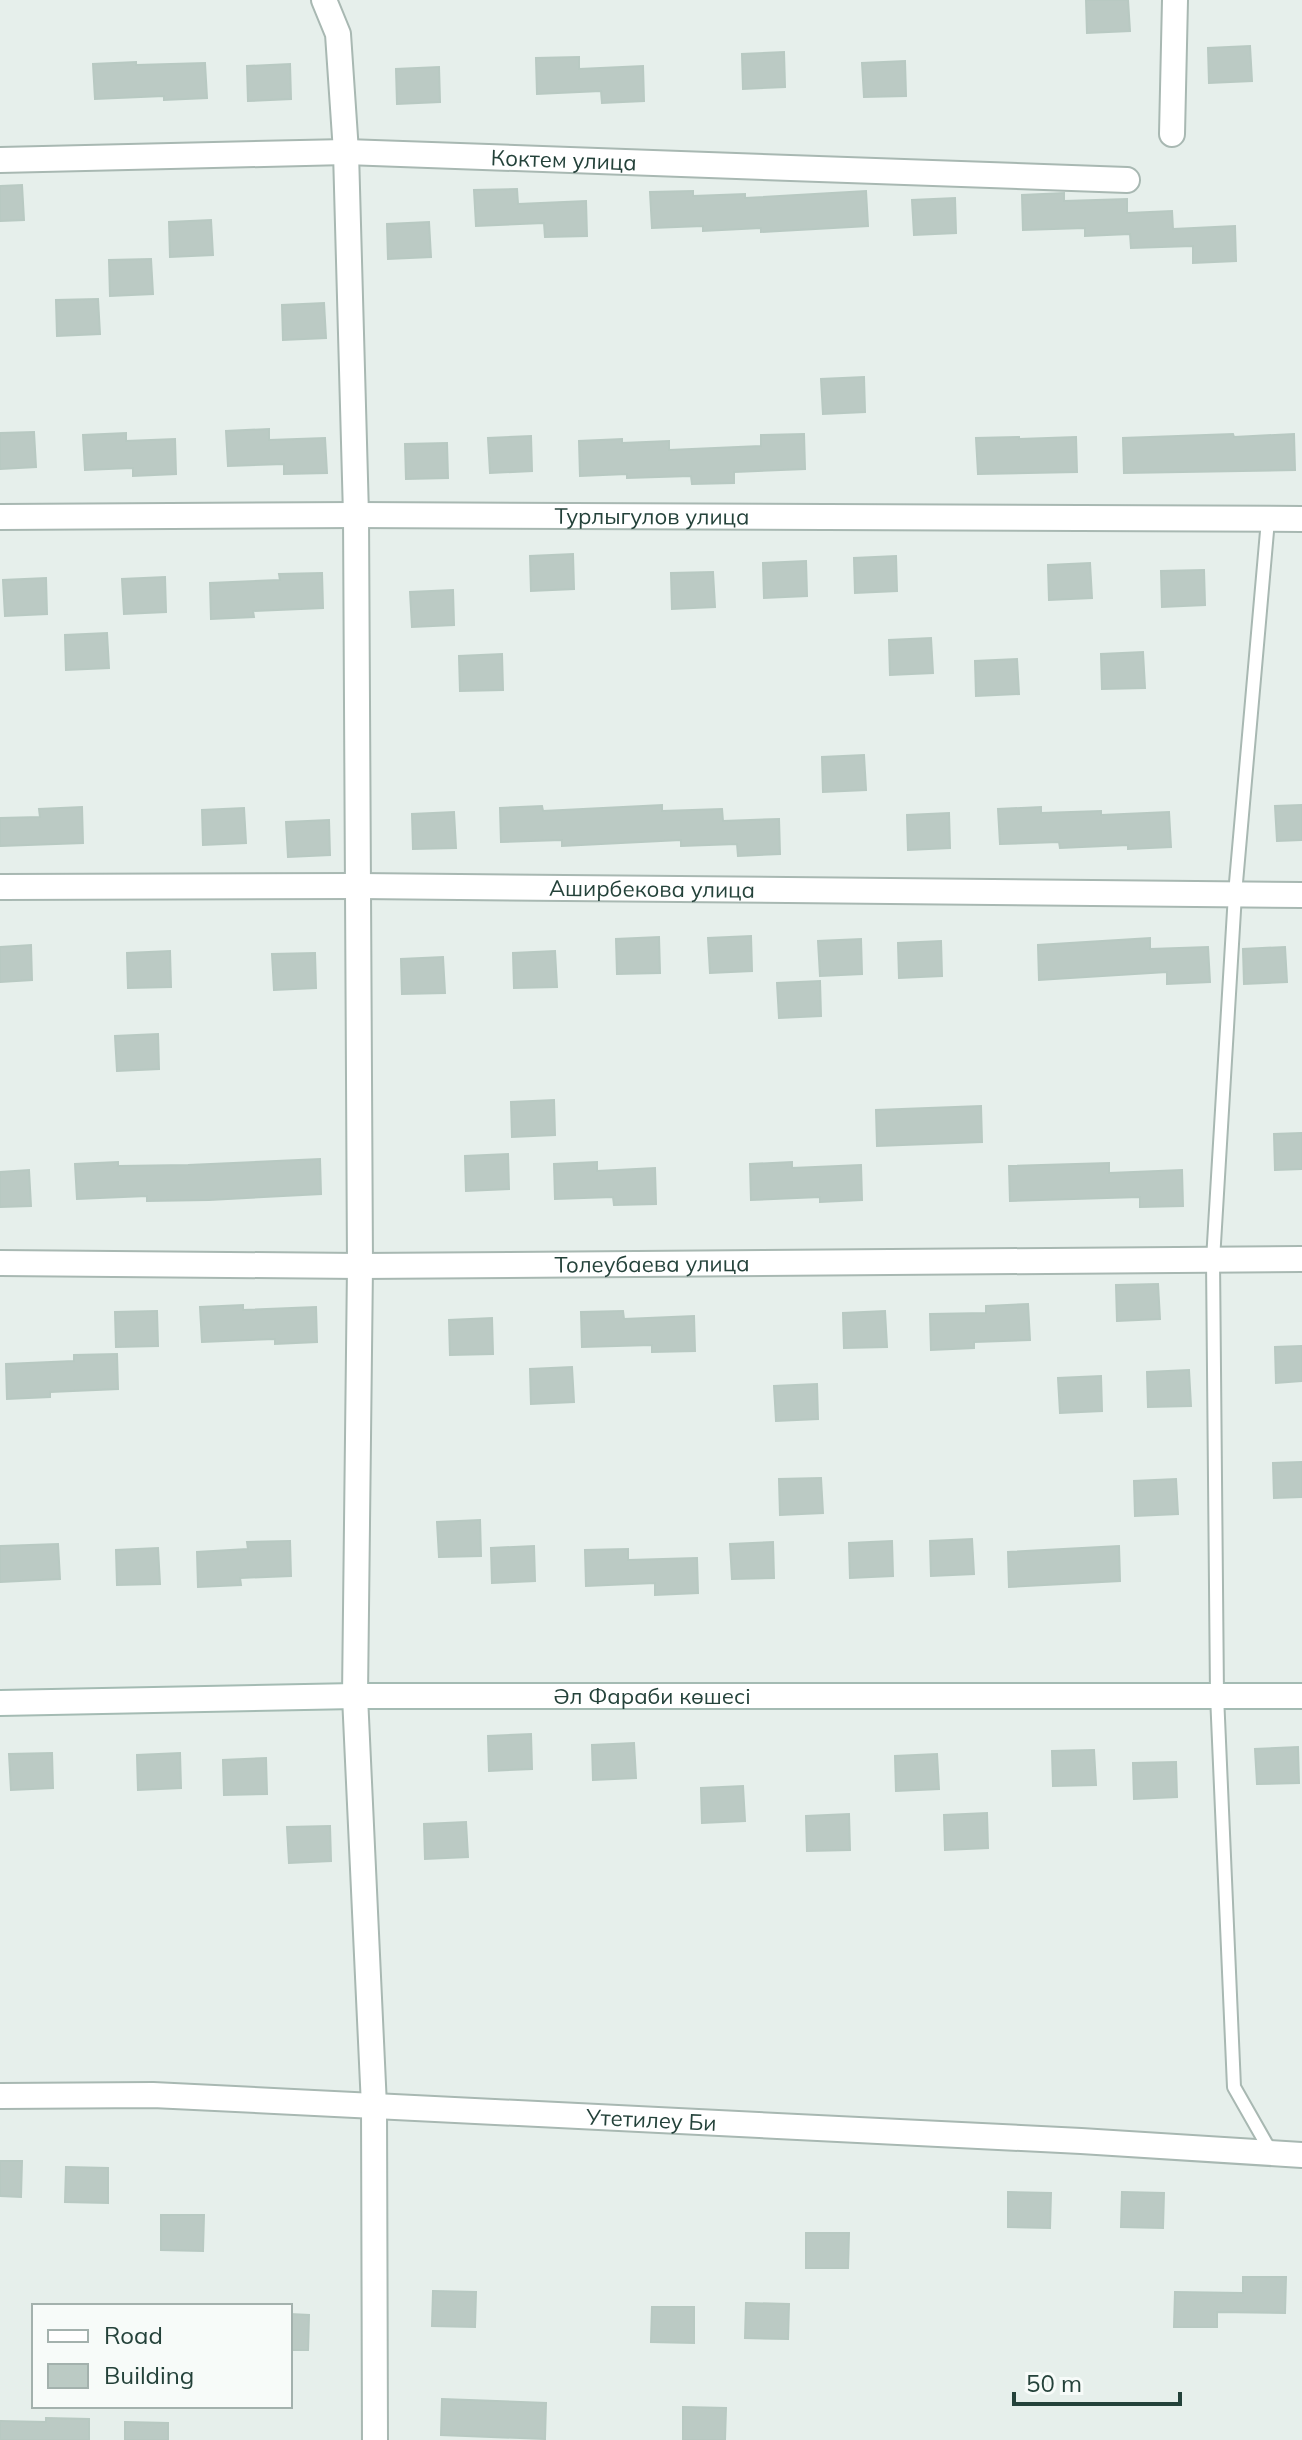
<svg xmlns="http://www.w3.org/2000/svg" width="1302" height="2440" font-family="Mulish,sans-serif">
	<rect width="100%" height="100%" fill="#e6efeb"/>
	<!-- building -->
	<g fill="#bbcac4" stroke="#b8c9c2" stroke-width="2">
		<path d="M1086,0H1128L1130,31L1087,33Z"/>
		<path d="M1250,46L1252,81L1209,83L1208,48Z"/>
		<path d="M784,52L785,87L743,89L742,54Z"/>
		<path d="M579,57V69L643,66L644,101L602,103L601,91L537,94L536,58Z"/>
		<path d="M905,61L906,96L864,97L862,63Z"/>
		<path d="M136,62V65L205,63L207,98L164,100V96L95,99L93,64Z"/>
		<path d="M290,64L291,99L248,101L247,66Z"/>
		<path d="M439,67L440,102L397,104L396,69Z"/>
		<path d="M22,185L24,220L0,221V186Z"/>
		<path d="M517,189L518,204L586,201L587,236L545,237L544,223L476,226L474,190Z"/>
		<path d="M693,191V196L745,194V198L866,191L868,226L761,232V228L703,231V226L652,228L650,192Z"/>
		<path d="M1064,193V201L1127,199V213L1172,211L1173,229L1235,226L1236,261L1193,263V246L1131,248L1130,234L1085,236V228L1023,230L1022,195Z"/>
		<path d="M955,198L956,233L914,235L912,200Z"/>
		<path d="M211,220L213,255L170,257L169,222Z"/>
		<path d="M429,222L431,257L388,259L387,224Z"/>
		<path d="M151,259L153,294L110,296L109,260Z"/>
		<path d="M98,299L100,334L57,336L56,300Z"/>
		<path d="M324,303L326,338L283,340L282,305Z"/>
		<path d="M864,377L865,412L823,414L821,379Z"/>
		<path d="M269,429V440L325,438L327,473L284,474V464L228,466L226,431Z"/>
		<path d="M34,432L36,467L0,469V433Z"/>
		<path d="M126,433V441L175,439L176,474L133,476V468L85,470L83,435Z"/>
		<path d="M804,434L805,469L734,472V483L692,484L691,476L627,478V474L580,476L579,441L622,439V443L669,441V450L761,446V435Z"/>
		<path d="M1233,434L1234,437L1294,434L1295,470L1124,473L1123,438Z"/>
		<path d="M531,436L532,471L490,473L488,438Z"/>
		<path d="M1019,437V439L1076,437L1077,472L978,474L976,438Z"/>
		<path d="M447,443L448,478L406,479L405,444Z"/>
		<path d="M573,554L574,589L531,591L530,556Z"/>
		<path d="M896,556L897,591L855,593L854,558Z"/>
		<path d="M806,561L807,596L764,598L763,563Z"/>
		<path d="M1090,563L1092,598L1049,600L1048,565Z"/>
		<path d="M1204,570L1205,605L1162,607L1161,571Z"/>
		<path d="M713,572L715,607L672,609L671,573Z"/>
		<path d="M322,573L323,608L253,611L254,617L211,619L210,583L280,580L279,574Z"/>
		<path d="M165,577L166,612L124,614L122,579Z"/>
		<path d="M46,578L47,614L5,616L3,580Z"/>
		<path d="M453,590L454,625L412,627L410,592Z"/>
		<path d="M107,633L109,668L66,670L65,635Z"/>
		<path d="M931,638L933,673L890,675L889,640Z"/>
		<path d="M1143,652L1145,688L1102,689L1101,654Z"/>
		<path d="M502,654L503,690L460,691L459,656Z"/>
		<path d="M1017,659L1019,694L976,696L975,661Z"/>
		<path d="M864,755L866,790L823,792L822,757Z"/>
		<path d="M662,805V811L722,809L723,821L779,819L780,854L738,856L737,844L681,846V840L562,846V840L501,842L500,808L542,806L543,811Z"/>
		<path d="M1302,805V840L1277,841L1275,806Z"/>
		<path d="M82,807L83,843L0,846V818L40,817L39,809Z"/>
		<path d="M1041,807V813L1101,811V815L1169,812L1171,847L1128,849V845L1060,848L1059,842L1000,844L998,809Z"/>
		<path d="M244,808L246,843L203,845L202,810Z"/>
		<path d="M454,812L456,848L413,849L412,814Z"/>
		<path d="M949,813L950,848L908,850L907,815Z"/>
		<path d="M329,820L330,855L288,857L286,822Z"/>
		<path d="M751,936L752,971L710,973L708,938Z"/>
		<path d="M659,937L660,973L617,974L616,939Z"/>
		<path d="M1150,938V949L1208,947L1210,982L1167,984V972L1039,980L1038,945Z"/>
		<path d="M861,939L862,974L820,976L818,941Z"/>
		<path d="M941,941L942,976L899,978L898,943Z"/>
		<path d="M31,945L32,980L0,982V947Z"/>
		<path d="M1285,947L1287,982L1244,984L1243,949Z"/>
		<path d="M170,951L171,987L128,988L127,953Z"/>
		<path d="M555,951L557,987L514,988L513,953Z"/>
		<path d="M315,953L316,988L274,990L272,954Z"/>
		<path d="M443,957L445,993L402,994L401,959Z"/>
		<path d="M820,981L821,1016L779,1018L777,983Z"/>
		<path d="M158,1034L159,1069L117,1071L115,1036Z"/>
		<path d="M554,1100L555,1135L512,1137L511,1102Z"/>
		<path d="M981,1106L982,1142L877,1146L876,1110Z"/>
		<path d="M1302,1133V1169L1275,1170L1274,1134Z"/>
		<path d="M508,1154L509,1189L466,1191L465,1156Z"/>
		<path d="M320,1159L321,1194L209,1200L147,1201V1196L77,1199L75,1164L118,1162V1166L188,1165Z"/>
		<path d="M597,1162V1171L655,1168L656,1204L614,1205L613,1197L555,1199L554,1164Z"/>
		<path d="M792,1162V1168L861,1165L862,1200L820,1202V1197L751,1200L750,1164Z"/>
		<path d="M1109,1163V1173L1182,1170L1183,1206L1140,1207V1197L1010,1201L1009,1166Z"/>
		<path d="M29,1170L31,1206L0,1207V1172Z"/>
		<path d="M1158,1284L1160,1319L1117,1321L1116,1285Z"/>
		<path d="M1028,1304L1030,1340L974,1342V1348L931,1350L930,1314L986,1313V1306Z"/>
		<path d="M243,1305V1310L316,1307L317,1342L275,1344V1339L202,1342L200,1307Z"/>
		<path d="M157,1311L158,1346L116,1347L115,1312Z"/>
		<path d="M623,1311L624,1319L694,1316L695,1351L652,1352V1345L582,1347L581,1312Z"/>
		<path d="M885,1311L887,1347L844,1348L843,1313Z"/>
		<path d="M492,1318L493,1354L450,1355L449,1320Z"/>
		<path d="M1302,1346V1381L1276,1383L1275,1347Z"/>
		<path d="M117,1354L118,1389L50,1392V1397L7,1399L6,1364L74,1361V1355Z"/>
		<path d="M572,1367L574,1402L531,1404L530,1369Z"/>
		<path d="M1189,1370L1191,1406L1148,1407L1147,1372Z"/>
		<path d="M1101,1376L1102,1411L1060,1413L1058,1378Z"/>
		<path d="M817,1384L818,1419L776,1421L774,1386Z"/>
		<path d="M1302,1462V1497L1274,1498L1273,1463Z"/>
		<path d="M821,1478L823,1513L780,1515L779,1479Z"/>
		<path d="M1176,1479L1178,1514L1135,1516L1134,1481Z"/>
		<path d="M480,1520L481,1556L439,1557L437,1522Z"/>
		<path d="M972,1539L974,1574L931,1576L930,1541Z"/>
		<path d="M290,1541L291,1576L240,1578L241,1585L198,1587L197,1552L248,1549L247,1542Z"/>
		<path d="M892,1541L893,1576L850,1578L849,1543Z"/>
		<path d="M773,1542L774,1578L732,1579L730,1544Z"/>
		<path d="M58,1544L60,1579L0,1582V1546Z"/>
		<path d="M534,1546L535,1581L492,1583L491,1548Z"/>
		<path d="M1119,1546L1120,1581L1009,1587L1008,1552Z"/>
		<path d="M158,1548L160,1584L117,1585L116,1550Z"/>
		<path d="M628,1549V1560L697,1558L698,1593L655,1595V1583L586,1586L585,1550Z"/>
		<path d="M531,1734L532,1769L489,1771L488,1736Z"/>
		<path d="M634,1743L636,1778L593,1780L592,1745Z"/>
		<path d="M1298,1747L1299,1783L1257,1784L1255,1749Z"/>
		<path d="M1094,1750L1096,1785L1053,1786L1052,1751Z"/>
		<path d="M52,1753L53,1788L11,1790L9,1754Z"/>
		<path d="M180,1753L181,1788L138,1790L137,1755Z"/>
		<path d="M937,1754L939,1789L896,1791L895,1756Z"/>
		<path d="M266,1758L267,1794L224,1795L223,1760Z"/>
		<path d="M1176,1762L1177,1797L1134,1799L1133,1763Z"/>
		<path d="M743,1786L745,1821L702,1823L701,1788Z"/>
		<path d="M987,1813L988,1848L945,1850L944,1815Z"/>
		<path d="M849,1814L850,1850L807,1851L806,1816Z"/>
		<path d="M466,1822L468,1857L425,1859L424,1824Z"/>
		<path d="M330,1826L331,1861L289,1863L287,1827Z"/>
		<path d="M0,2161H22L21,2197L0,2196Z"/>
		<path d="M66,2167L108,2168V2203L65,2202Z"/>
		<path d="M1008,2192L1051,2193L1050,2228L1008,2227Z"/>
		<path d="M1122,2192L1164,2193L1163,2228L1121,2227Z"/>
		<path d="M161,2215H204L203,2251L161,2250Z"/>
		<path d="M806,2233H849L848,2268H806Z"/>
		<path d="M1243,2277H1286L1285,2313L1217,2312V2327H1174L1175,2292L1243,2293Z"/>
		<path d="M433,2291L476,2292L475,2327L432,2326Z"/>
		<path d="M746,2303L789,2304L788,2339L745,2338Z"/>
		<path d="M652,2307H694V2343L651,2342Z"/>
		<path d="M290,2314L309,2315L308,2350H290Z"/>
		<path d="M442,2399L546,2403L545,2439L441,2435Z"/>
		<path d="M683,2407L726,2408L725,2440H683Z"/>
		<path d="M46,2418L89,2419V2440H0V2421L46,2422Z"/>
		<path d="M125,2422L168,2423V2440H125Z"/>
	</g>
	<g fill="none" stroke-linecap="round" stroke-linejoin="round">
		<!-- lane casing -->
		<g stroke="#a8b8b2" stroke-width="16">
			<path id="lane" d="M1268,520L1235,894L1213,1260L1217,1695L1234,2087L1271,2152"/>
		</g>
		<!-- street casing -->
		<g stroke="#a8b8b2" stroke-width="28">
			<g id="street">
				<path d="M324,0L338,34L346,152L356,515L360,1266L355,1696L374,2106L375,2440"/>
				<path d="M1172,134L1175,0"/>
				<path id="s1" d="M0,160L346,152L1127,180"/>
				<path id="s2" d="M0,517L356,515L1302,519"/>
				<path id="s3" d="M0,887L359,886L1302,895"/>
				<path id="s4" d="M0,1263L360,1266L1302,1259"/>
				<path id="s5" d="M0,2096L153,2095L1081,2141L1302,2155"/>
			</g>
		</g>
		<!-- secondary casing -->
		<g stroke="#a4bbb3" stroke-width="28">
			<g id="secondary">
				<path id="s6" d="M0,1703L355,1696H1302"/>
			</g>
		</g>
		<!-- lane -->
		<use href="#lane" stroke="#fff" stroke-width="12"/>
		<!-- street -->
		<use href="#street" stroke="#fff" stroke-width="24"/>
		<!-- secondary -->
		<use href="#secondary" stroke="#fff" stroke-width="24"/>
	</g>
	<g text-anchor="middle" stroke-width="6" stroke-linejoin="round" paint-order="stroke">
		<!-- street labels -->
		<g font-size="22" fill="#24423a" stroke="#f7fbf9">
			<text dy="8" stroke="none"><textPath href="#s1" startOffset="564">Коктем улица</textPath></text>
			<text dy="8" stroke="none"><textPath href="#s2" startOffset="652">Турлыгулов улица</textPath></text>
			<text dy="8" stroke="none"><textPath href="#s3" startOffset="652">Аширбекова улица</textPath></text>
			<text dy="8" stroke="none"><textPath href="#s4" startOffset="652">Толеубаева улица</textPath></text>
			<text dy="8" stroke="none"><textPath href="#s6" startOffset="652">Әл Фараби көшесі</textPath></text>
			<text dy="8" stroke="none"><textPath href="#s5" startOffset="652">Утетилеу Би</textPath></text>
		</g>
	</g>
	<!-- legend -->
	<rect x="32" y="2304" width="260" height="104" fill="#f7fbf9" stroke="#a3b1ad" stroke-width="2"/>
	<rect x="48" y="2330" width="40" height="12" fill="#ffffff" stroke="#a3b1ad" stroke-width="2"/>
	<text x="104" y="2344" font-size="24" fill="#24423a">Road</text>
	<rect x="48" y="2364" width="40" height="24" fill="#bbcac4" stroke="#a3b1ad" stroke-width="2"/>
	<text x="104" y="2384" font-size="24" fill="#24423a">Building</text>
	<!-- scale -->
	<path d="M1014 2392v12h166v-12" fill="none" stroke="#24423a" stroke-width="4"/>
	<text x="1026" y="2392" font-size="24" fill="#24423a" stroke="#f7fbf9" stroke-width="6" paint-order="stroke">50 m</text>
</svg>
